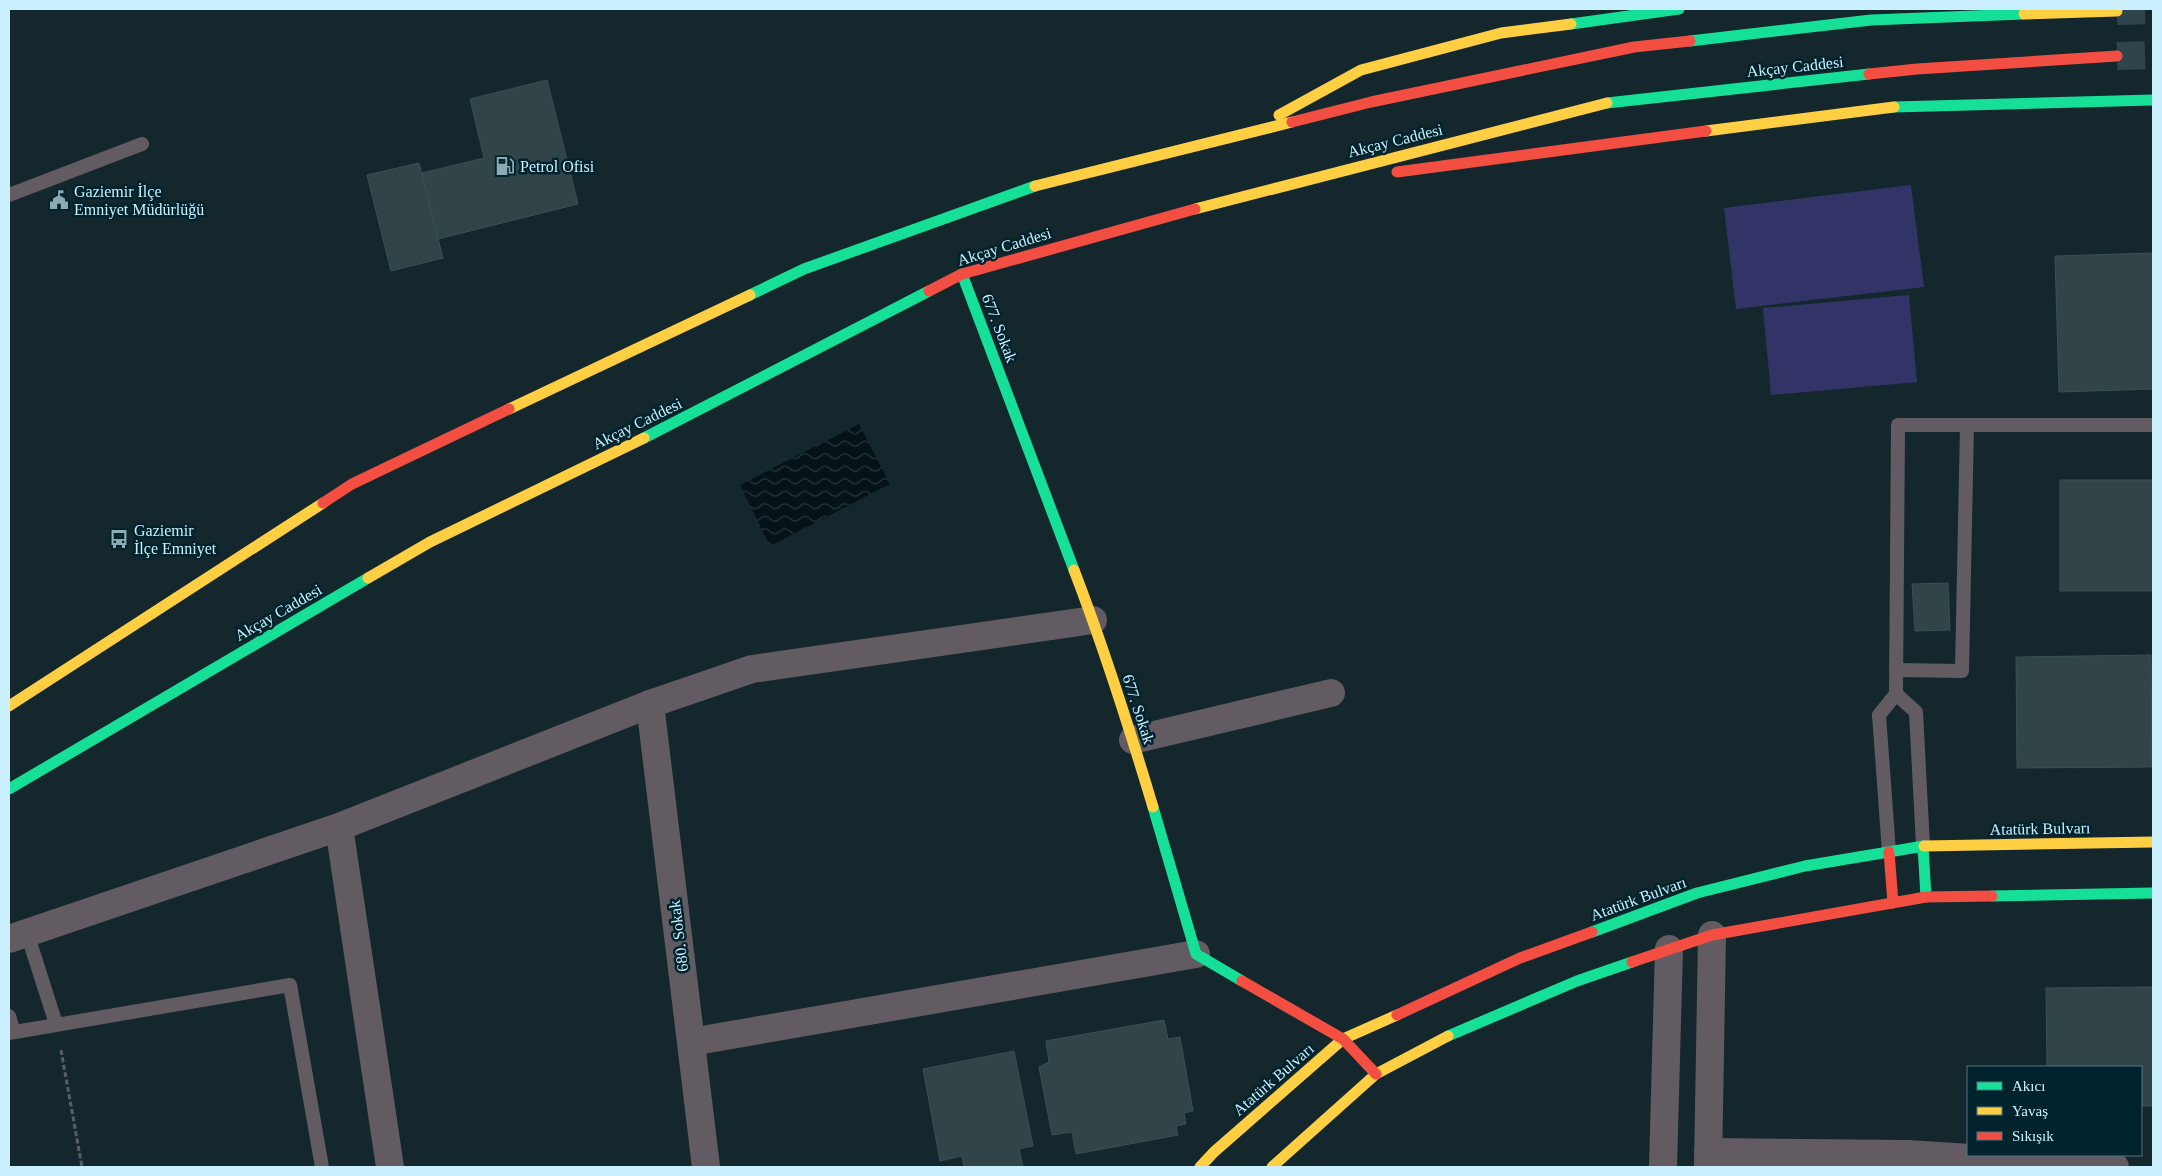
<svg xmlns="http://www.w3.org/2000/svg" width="2162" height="1176" font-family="'Times New Roman',serif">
	<defs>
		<pattern id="water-waves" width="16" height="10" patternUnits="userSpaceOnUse" patternTransform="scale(1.25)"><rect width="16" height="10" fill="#051318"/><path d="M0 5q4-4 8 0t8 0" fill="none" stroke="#28363b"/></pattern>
	</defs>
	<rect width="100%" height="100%" fill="#14272c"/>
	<!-- green -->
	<g fill="#323468">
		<path d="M1911,185L1924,287L1736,309L1724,208Z"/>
		<path d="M1909,295L1917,382L1771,395L1763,308Z"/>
	</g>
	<!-- water -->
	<path fill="url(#water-waves)" d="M859,424L890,484L770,546L740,485Z"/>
	<!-- building -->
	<g fill="#314448" stroke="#375255">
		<path d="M547,80L578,204L438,239L422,173L484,158L470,99Z"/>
		<path d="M419,163L443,258L391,271L367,175Z"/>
		<path d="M2153,253V389L2059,392L2055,256Z"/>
		<rect x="2060" y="480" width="93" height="111"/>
		<path d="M1948,583L1950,630L1915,631L1912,584Z"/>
		<path d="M2151,655L2152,767L2017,768L2016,657Z"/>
		<path d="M2153,987V1106H2141V1067H2047L2046,988Z"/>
		<path d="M1164,1020L1168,1039L1180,1037L1193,1111L1184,1113L1186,1124L1176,1126L1178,1135L1076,1154L1072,1132L1052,1135L1039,1067L1049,1062L1046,1041Z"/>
		<path d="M1014,1051L1033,1146L1019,1149L1023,1167H964L962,1156L940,1161L923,1069Z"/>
	</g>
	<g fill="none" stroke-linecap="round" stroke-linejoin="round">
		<!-- highway-tunnel -->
		<g stroke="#2f454c" stroke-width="28" stroke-dasharray="28 14" stroke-linecap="butt">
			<path d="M2117,11L2153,10"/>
			<path d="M2117,56L2153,55"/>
		</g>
		<!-- path -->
		<path stroke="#5d5e64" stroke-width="3" stroke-dasharray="5 2.5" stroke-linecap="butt" d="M61,1050L82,1167"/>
		<!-- lane -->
		<g stroke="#635b62" stroke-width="14">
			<path d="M9,195L142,144"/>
			<path d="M1896,670L1962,671L1967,425"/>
			<path d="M1896,694L1916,712L1923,846"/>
			<path d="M1889,852L1879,715L1896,694L1898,425H2153"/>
			<path d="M27,933L56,1024"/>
			<path d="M9,1016L14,1032"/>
			<path d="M9,1033L290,985L322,1167"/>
		</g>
		<!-- street -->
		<g stroke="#635b62" stroke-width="28">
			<path d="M650,704L706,1167"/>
			<path d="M1133,740L1331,693"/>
			<path d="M339,827L390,1167"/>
			<path d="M9,939L339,827L650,704L752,669L1093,620"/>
			<path d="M691,1042L1196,954"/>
			<path d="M1708,1152L1907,1154"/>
			<path d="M1663,1167L1669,949"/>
			<path d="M1708,1167L1712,935"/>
			<path d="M1907,1167V1154L2115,1167"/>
		</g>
		<!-- fast -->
		<g stroke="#16e098" stroke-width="11">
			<path d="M1571,24L1679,9"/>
			<path d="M1690,41L1871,20L2024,14"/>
			<path d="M1607,103L1869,74"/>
			<path d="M1894,107L2153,100"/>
			<path d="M962,274L1074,570"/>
			<path d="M750,295L804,269L1035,186"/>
			<path d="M644,438L929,291"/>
			<path d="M9,789L368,578"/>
			<path d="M1153,807L1196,954L1242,981"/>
			<path d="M1923,846L1926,897"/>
			<path d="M1992,896L2153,893"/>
			<path d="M1592,932L1697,893L1805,866L1924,846"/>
			<path d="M1448,1036L1577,981L1632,962"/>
		</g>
		<!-- slow -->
		<g stroke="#ffcf43" stroke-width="11">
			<path d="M2024,14L2117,11"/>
			<path d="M1279,115L1361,70L1501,33L1571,24"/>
			<path d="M1706,131L1894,107"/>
			<path d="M1035,186L1292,122"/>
			<path d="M1195,209L1607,103"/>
			<path d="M509,409L750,295"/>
			<path d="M1074,570C1104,648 1129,727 1153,807"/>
			<path d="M368,578L430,542L644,438"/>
			<path d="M9,706L323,503"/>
			<path d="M1924,846L2153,842"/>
			<path d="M1200,1167L1214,1152L1343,1039L1397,1015"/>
			<path d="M1272,1167L1376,1074L1448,1036"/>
		</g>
		<!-- jam -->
		<g stroke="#f24e42" stroke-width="11">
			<path d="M1869,74L1917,69L2117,56"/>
			<path d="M1292,122L1371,102L1634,47L1690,41"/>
			<path d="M1397,172L1706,131"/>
			<path d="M929,291L962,274L1195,209"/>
			<path d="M323,503L352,484L509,409"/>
			<path d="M1889,852L1893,903"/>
			<path d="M1632,962L1712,935L1926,897L1992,896"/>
			<path d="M1242,981L1343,1039L1376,1074"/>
			<path d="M1397,1015L1520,958L1592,932"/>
		</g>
	</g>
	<!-- icons -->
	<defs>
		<g id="fuel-bare" transform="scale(1.5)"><path d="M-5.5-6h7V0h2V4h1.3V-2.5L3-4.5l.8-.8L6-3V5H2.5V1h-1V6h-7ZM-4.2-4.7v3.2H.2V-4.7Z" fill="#8aaab4" stroke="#00232d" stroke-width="2.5" paint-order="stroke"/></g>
		<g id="civic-bare" transform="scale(1.5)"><path d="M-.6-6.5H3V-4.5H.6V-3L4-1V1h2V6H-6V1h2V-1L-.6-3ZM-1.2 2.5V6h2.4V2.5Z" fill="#8aaab4" stroke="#00232d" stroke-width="2.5" paint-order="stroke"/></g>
		<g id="bus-bare" transform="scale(1.5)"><path d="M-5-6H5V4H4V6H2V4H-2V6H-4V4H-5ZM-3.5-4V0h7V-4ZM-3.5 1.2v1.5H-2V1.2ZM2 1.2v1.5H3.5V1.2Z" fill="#8aaab4" stroke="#00232d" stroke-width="2.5" paint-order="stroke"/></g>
	</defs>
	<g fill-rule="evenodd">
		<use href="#fuel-bare" x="505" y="166"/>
		<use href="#civic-bare" x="59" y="200"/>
		<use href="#bus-bare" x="119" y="539"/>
	</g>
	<g text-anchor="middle" stroke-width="5" stroke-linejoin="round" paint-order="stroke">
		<!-- street labels -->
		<g font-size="16" fill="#caf0fe" stroke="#00232d">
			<text transform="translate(1795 66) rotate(-6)" y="6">Akçay Caddesi</text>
			<text transform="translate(1395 140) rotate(-14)" y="6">Akçay Caddesi</text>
			<text transform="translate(1004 246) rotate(-17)" y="6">Akçay Caddesi</text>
			<text transform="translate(1000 328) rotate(69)" y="6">677. Sokak</text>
			<text transform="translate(637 423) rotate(-26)" y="6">Akçay Caddesi</text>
			<text transform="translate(278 612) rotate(-30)" y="6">Akçay Caddesi</text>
			<text transform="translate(1139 709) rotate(72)" y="6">677. Sokak</text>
			<text transform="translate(2040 828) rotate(-1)" y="6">Atatürk Bulvarı</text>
			<text transform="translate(1638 898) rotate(-20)" y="6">Atatürk Bulvarı</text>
			<text transform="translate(678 936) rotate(-97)" y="6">680. Sokak</text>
			<text transform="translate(1273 1079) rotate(-41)" y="6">Atatürk Bulvarı</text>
		</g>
		<!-- poi labels -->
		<g font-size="16" fill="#caf0fe" stroke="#00232d" text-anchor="start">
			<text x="520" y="172">Petrol Ofisi</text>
			<text x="74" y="197">Gaziemir İlçe<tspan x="74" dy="18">Emniyet Müdürlüğü</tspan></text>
			<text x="134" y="536">Gaziemir<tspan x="134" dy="18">İlçe Emniyet</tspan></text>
		</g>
	</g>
	<!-- border -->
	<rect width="2162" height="1176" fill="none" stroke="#caf0fe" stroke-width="20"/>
	<!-- legend -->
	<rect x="1967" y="1066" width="175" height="90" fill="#00232d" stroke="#517581"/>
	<rect x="1977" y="1082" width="25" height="8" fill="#16e098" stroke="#517581"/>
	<text x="2012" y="1091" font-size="15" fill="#caf0fe">Akıcı</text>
	<rect x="1977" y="1107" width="25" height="8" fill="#ffcf43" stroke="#517581"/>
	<text x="2012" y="1116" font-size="15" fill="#caf0fe">Yavaş</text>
	<rect x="1977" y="1132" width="25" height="8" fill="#f24e42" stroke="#517581"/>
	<text x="2012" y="1141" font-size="15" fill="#caf0fe">Sıkışık</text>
</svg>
